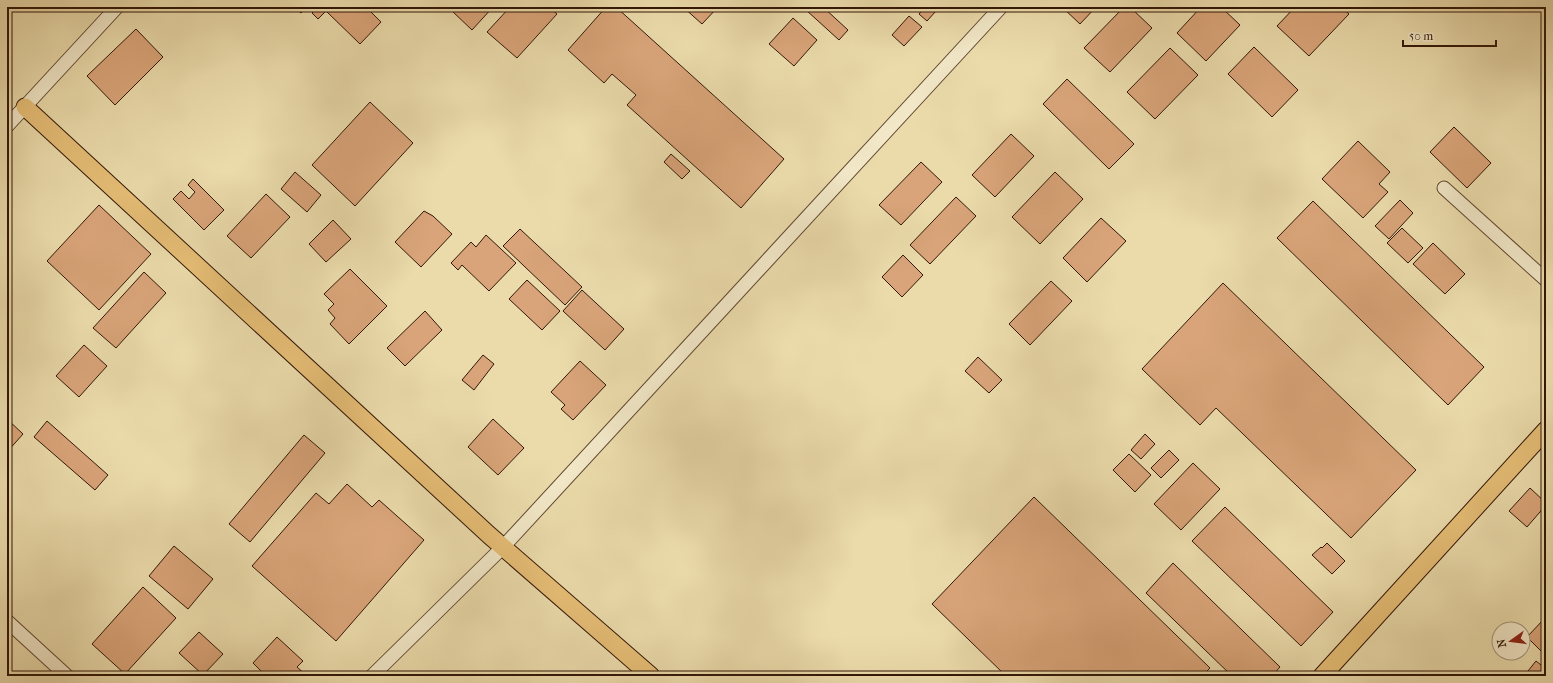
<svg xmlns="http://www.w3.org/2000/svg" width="1553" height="683" font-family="'IM FELL French Canon',serif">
	<rect width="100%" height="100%" fill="#ebdbab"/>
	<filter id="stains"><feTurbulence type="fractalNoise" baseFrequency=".005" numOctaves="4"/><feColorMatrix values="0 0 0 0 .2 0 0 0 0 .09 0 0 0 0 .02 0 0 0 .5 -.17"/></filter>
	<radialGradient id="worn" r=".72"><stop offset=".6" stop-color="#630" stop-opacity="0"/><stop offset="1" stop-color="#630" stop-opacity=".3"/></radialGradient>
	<!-- building -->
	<g fill="#d9a479" stroke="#321707">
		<path d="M294,7H307L301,13Z"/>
		<path d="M318,7H366L381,22L360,44L326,11L318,19L312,13Z"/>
		<path d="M456,7H493L472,30L452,11Z"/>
		<path d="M510,7H549L557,14L517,58L487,32Z"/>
		<path d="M606,7H616L784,159L741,208L627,105L636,95L612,74L604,83L568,50Z"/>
		<path d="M683,7H718L702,24Z"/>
		<path d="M809,7H823L848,30L839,40L806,10Z"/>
		<path d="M925,7H931L936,11L927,21L919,14Z"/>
		<path d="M1062,7H1096L1080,24Z"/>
		<path d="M1124,7H1130L1152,28L1110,72L1084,48Z"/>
		<path d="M1201,7H1221L1240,25L1206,61L1177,33Z"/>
		<path d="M1295,7H1341L1349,14L1309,56L1277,26Z"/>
		<path d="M909,16L922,27L904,46L892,35Z"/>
		<path d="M793,18L817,40L794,66L769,44Z"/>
		<path d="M136,29L163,57L115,105L87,76Z"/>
		<path d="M1254,47L1298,90L1272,117L1228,74Z"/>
		<path d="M1170,48L1198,75L1155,119L1127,92Z"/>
		<path d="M1067,79L1134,144L1109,169L1043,104Z"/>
		<path d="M370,102L413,143L355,206L312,165Z"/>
		<path d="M1454,127L1491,163L1467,188L1430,152Z"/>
		<path d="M1011,134L1034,156L995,197L972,175Z"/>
		<path d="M1358,141L1390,172L1379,184L1388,192L1363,218L1322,179Z"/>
		<path d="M671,154L690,171L682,179L664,162Z"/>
		<path d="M921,162L942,182L901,225L879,205Z"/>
		<path d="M295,172L321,195L307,212L281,189Z"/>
		<path d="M1055,172L1083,199L1040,244L1012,217Z"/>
		<path d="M193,179L224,210L204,230L173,199L181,191L189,199L195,192L188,185Z"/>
		<path d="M266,194L290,217L251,258L227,236Z"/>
		<path d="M956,197L976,216L930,264L910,245Z"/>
		<path d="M1400,200L1413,213L1389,239L1375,226Z"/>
		<path d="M1313,201L1484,367L1448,405L1277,238Z"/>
		<path d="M99,205L151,254L99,310L47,261Z"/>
		<path d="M424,211L433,216L452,234L421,267L395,242Z"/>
		<path d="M1101,218L1126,241L1087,282L1063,258Z"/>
		<path d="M333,220L351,239L326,262L309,244Z"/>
		<path d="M1402,228L1423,248L1408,263L1387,243Z"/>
		<path d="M520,229L582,287L565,305L503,246Z"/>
		<path d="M486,235L516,263L489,291L462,265L458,270L451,263L471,242L476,247Z"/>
		<path d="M1433,243L1465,274L1445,294L1413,264Z"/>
		<path d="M903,255L923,275L902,297L882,277Z"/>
		<path d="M350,269L387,306L349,344L330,324L335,318L328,310L334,304L324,294Z"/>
		<path d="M144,272L166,293L116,348L93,328Z"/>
		<path d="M527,280L560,311L542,330L509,299Z"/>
		<path d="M1051,281L1072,301L1030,345L1009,324Z"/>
		<path d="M1223,283L1416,470L1351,538L1216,408L1200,425L1142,369Z"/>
		<path d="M582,290L624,329L605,350L563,311Z"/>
		<path d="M425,311L442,330L405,366L387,348Z"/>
		<path d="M84,345L107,366L79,397L56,376Z"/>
		<path d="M483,355L494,364L474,390L462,380Z"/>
		<path d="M978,357L1002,380L989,393L965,371Z"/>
		<path d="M580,361L606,385L573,420L561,409L565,405L551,392Z"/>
		<path d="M7,419L23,434L7,452Z"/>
		<path d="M493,419L524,448L498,475L468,447Z"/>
		<path d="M47,421L108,475L95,490L34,437Z"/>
		<path d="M1145,434L1155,444L1141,459L1131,450Z"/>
		<path d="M304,435L325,453L250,542L229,524Z"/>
		<path d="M1169,450L1179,460L1161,478L1151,468Z"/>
		<path d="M1129,454L1151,475L1135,492L1113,470Z"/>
		<path d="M1193,463L1220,489L1181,530L1154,504Z"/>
		<path d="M347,484L372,507L379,500L424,540L336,641L252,566L316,493L329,504Z"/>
		<path d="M1530,488L1546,503V505L1527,527L1509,511Z"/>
		<path d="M1034,497L1210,668L1202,676H1006L932,604Z"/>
		<path d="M1225,507L1333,612L1301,646L1192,541Z"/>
		<path d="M1327,543L1345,561L1332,574L1312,555L1321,547L1322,548Z"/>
		<path d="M174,546L213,579L188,609L149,576Z"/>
		<path d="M1173,563L1280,667L1272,676H1232L1146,593Z"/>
		<path d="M143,587L176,618L125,674L92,644Z"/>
		<path d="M1544,619L1546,621V656L1527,637Z"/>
		<path d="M199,632L223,654L203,675L179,653Z"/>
		<path d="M277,637L303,661L297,667L307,676H266L253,663Z"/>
		<path d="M1536,661L1546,669V676H1524Z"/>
	</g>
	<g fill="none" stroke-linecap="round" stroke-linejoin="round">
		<!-- minor casing -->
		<g stroke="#604830" stroke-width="15">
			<g id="minor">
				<path d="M7,126L117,7"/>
				<path d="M1444,188L1546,280"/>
				<path d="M7,621L67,676"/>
				<path d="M372,676L503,547L1001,7"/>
			</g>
		</g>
		<!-- major casing -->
		<g stroke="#321707" stroke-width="19">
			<g id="major">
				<path d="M25,107L489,535L651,676"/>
				<path d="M1322,676L1546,430"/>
			</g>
		</g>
		<!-- minor -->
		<use href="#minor" stroke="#f2e8c8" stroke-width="13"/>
		<!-- major -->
		<use href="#major" stroke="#e6be76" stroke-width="17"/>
	</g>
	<!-- margin -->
	<rect width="1553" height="683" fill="none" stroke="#ebdbab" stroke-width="24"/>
	<rect x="8" y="8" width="1537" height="667" fill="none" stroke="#321707" stroke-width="2"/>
	<rect x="12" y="12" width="1529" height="659" fill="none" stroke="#321707"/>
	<!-- north arrow -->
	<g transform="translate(1511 641) rotate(256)"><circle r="19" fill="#f2e8c8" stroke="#a5947b"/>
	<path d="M0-3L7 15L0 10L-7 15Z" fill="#8f2418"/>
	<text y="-6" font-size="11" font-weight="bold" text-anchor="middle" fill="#321707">N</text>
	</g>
	<!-- scale -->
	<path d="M1403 40v6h93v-6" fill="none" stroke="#321707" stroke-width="2"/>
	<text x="1409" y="40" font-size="12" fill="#321707" stroke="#f2e8c8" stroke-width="3" paint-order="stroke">50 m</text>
	<rect width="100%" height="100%" filter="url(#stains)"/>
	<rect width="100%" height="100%" fill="url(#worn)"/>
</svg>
